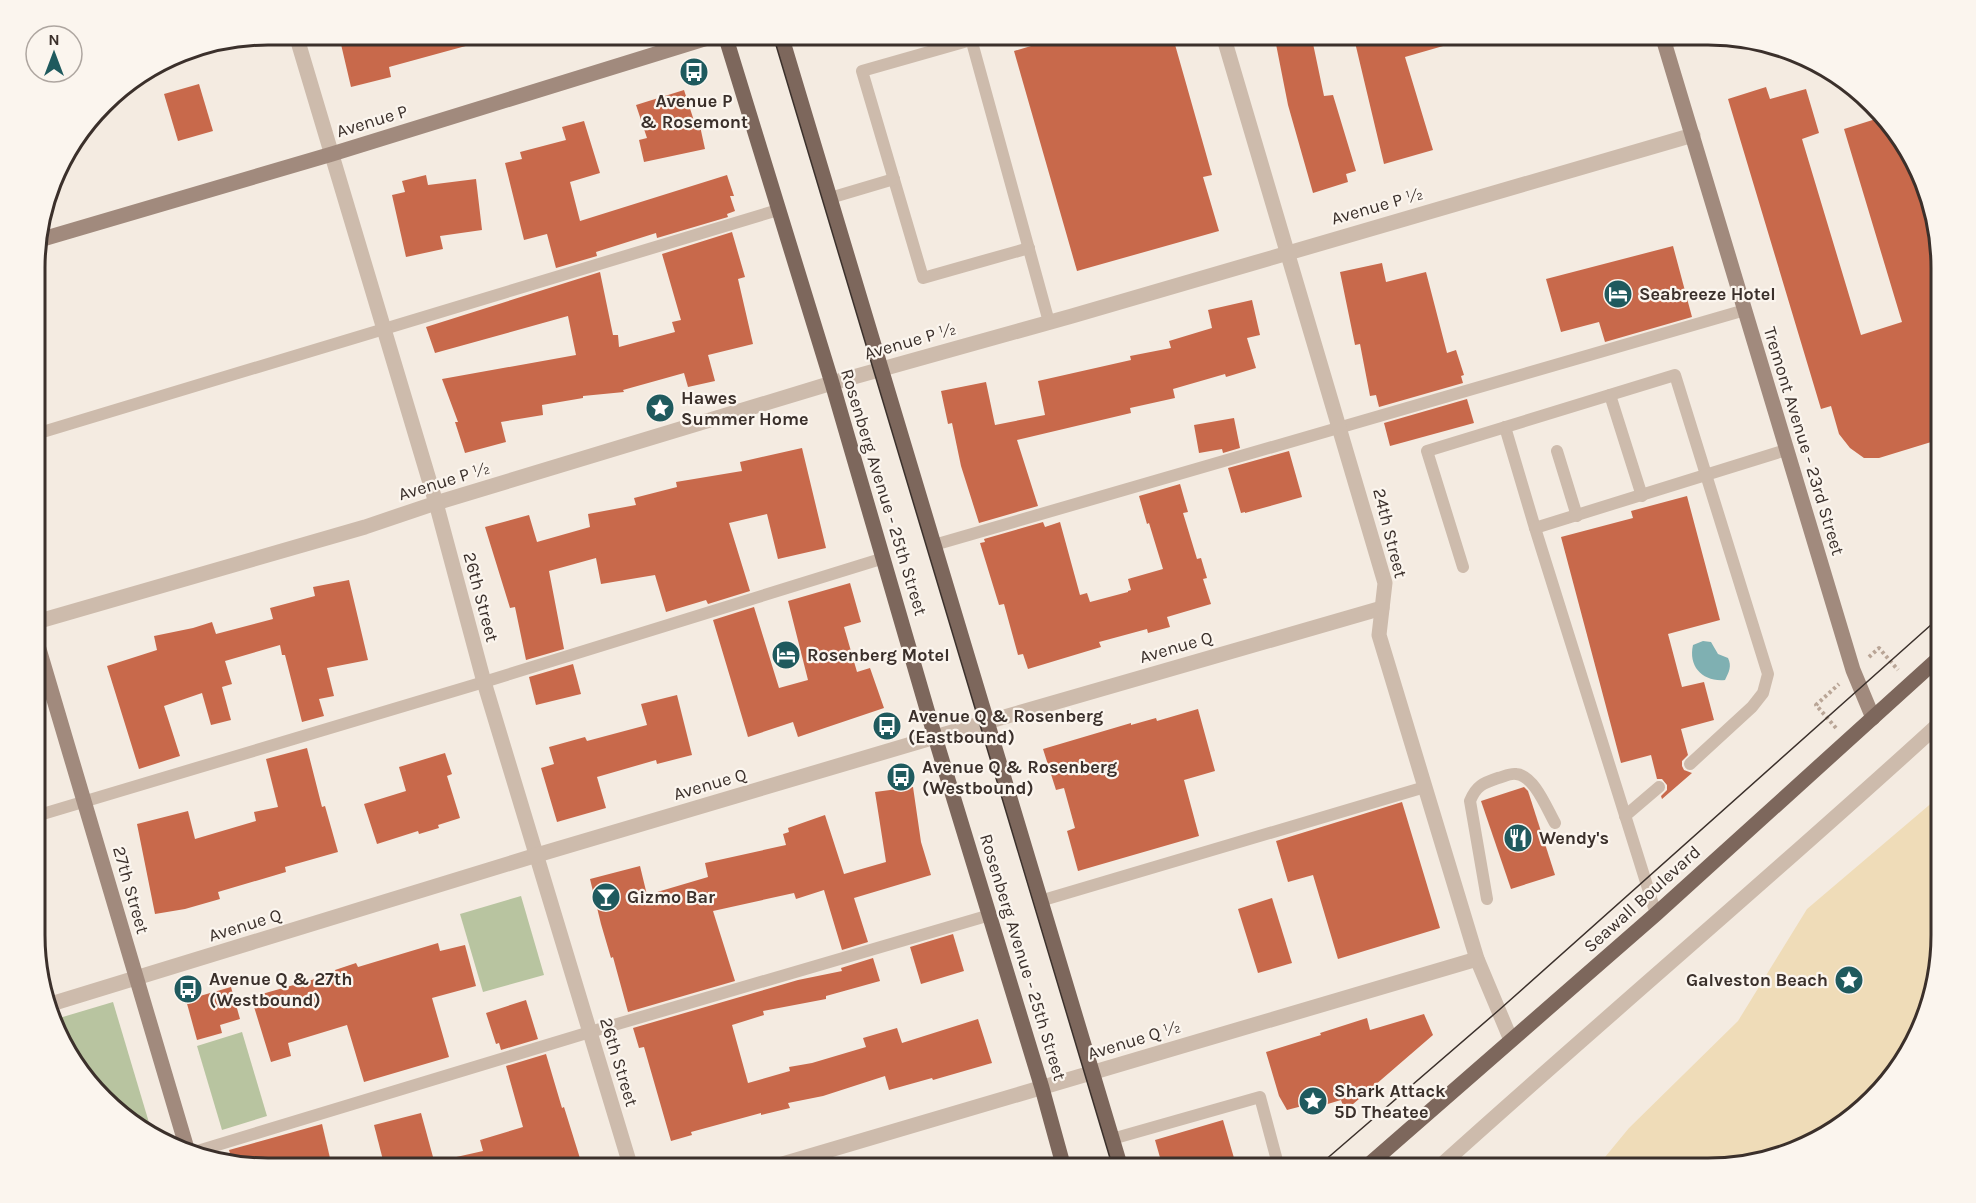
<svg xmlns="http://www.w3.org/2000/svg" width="1976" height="1203" font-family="Karla,sans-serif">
	<rect width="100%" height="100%" fill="#f4ebe1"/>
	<!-- green -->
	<g fill="#b8c4a0">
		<path d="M521,896L544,975L483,992L460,914Z"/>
		<path d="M113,1002L153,1136L138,1129L74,1065L56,1019Z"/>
		<path d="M242,1032L267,1116L222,1130L197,1046Z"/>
	</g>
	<!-- sand -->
	<path fill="#efdcb8" d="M1941,795V950L1929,1010L1906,1057L1824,1138L1723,1168H1596L1629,1128L1738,1021L1807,909Z"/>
	<!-- water -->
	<path fill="#7fb0b2" d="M1703,641L1711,642L1718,654L1728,658C1732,666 1729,672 1725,680C1703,682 1688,667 1693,645Z"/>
	<!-- building -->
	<g fill="#c8694b">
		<path d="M364,34H483L484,41L389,67L391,77L351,87L340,40Z"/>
		<path d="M1071,34H1172L1212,175L1203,177L1219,231L1077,271L1014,51Z"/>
		<path d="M1274,34H1311L1324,96L1333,95L1356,171L1346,174L1348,182L1313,193L1288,105Z"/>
		<path d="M1353,34H1463L1464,40L1405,57L1433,150L1384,164Z"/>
		<path d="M199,84L213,131L178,141L164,94Z"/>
		<path d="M1766,87L1770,99L1806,89L1819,133L1802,139L1861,335L1902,322L1844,129L1879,118L1910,151L1941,253V439L1879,458H1864L1850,448L1839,434L1831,406L1821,409L1728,99Z"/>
		<path d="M684,90L696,127L700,126L705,149L644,162L639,140L647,138L636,105Z"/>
		<path d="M584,121L600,173L570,182L580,221L727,175L734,196H730L735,211L727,214L728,217L657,238L656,233L596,252L597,256L556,268L547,234L524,240L505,163L522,159L520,152L566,140L562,127Z"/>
		<path d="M426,175L428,185L476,179L482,230L440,236L443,249L406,257L392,195L405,192L402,181Z"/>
		<path d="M732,232L745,277L738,279L753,344L708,355L715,381L688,387L684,373L623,390L624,392L583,396V398L542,405L543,415L501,422L506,442L465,453L455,422H458L442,379L576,355L568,316L435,353L426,327L600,272L613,335H618L619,347L675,332L672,322L681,320L662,254Z"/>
		<path d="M1673,246L1692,317L1605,342L1599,322L1561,332L1546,279Z"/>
		<path d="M1382,263L1386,282L1426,272L1447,353L1456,350L1464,375L1461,376L1463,383L1379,407L1376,395L1370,396L1360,344L1355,345L1340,272Z"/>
		<path d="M1252,300L1260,335L1247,338L1256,368L1226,377L1225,374L1173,389L1175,398L1130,408L1131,413L1017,440L1038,506L979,523L961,466L952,423L948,424L941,391L986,382L995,425L1045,415L1038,381L1131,360L1130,356L1171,348L1169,341L1212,328L1208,310Z"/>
		<path d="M1467,399L1474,423L1390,446L1384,423Z"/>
		<path d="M1234,418L1240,448L1223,453L1222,449L1199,453L1194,425Z"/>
		<path d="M802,448L826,548L778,559L767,514L729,523L750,591L708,604L706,600L666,612L655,575L601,584L596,558L549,571L564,649L526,660L515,607L510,608L485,527L529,515L537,542L590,527L588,514L636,505L634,498L677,487L676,482L742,471L740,462Z"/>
		<path d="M1289,451L1302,497L1245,513V512L1241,513L1228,468Z"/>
		<path d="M1180,484L1188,512L1183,513L1197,559L1201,558L1207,578L1203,579L1211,604L1167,617L1170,627L1148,633L1147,629L1099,642L1101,647L1028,669L1023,654L1018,655L1004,604L999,605L980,543L985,542L984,539L1043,522L1045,527L1060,522L1080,595L1087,593L1090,602L1128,592V591L1131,590L1128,579L1163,569L1149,523L1147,524L1139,496Z"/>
		<path d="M1687,496L1720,620L1668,634L1682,687L1704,682L1714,720L1681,729L1688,755L1682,761V766L1684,770L1692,773L1662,799L1661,796L1667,790V785L1662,779H1657L1651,755L1621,763L1561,537L1633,518L1631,511Z"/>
		<path d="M349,580L368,660L327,668L334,696L319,699L324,716L302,722L285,655H282L280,645L225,661L232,684L222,687L231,720L211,725L202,693L164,706L180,756L139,769L107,666L157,650L154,636L193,628L212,622L216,634L273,619L270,608L315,596L313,587Z"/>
		<path d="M850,583L861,622L844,627L857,672L870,668L884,708L798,737L793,722L748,737L713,620L754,607L779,688L808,680L788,601Z"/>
		<path d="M573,664L581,694L536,705L529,677Z"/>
		<path d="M677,695L692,755L657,764L656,760L597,777L606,808L557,822L541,768L554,764L549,747L585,737L587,741L647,725L641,704Z"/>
		<path d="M1198,709L1215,771L1184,780L1199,836L1078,871L1067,831L1075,828L1064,788L1056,790L1043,749L1131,723V725L1156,718L1157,721Z"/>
		<path d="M307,748L322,807L325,806L338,852L285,867L286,872L218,892L220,899L185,909L155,914L137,824L188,811L195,839L256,821L254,812L278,807L266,759Z"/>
		<path d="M445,753L452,774L447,776L460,818L438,825L439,828L419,834L418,831L377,844L364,804L406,791L399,767Z"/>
		<path d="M913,787L921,842L931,875L854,898L868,942L842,950L824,890L796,899L794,893L713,911L735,981L628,1012L613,957L611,958L601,924L590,879L640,866L647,895L708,877L705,863L786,845L783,834L789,832L788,828L825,815L844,874L886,862L875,792Z"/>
		<path d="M1524,787L1528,791L1555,875L1511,889L1481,801Z"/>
		<path d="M1402,802L1440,928L1338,959L1313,875L1288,882L1276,841Z"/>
		<path d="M1272,898L1292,963L1258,973L1238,909Z"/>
		<path d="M953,934L964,971L921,984L910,947Z"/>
		<path d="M438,943L440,951L465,945L476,986L432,998L449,1057L364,1082L347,1025L288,1043L291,1056L271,1062L251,997L336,973L335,970L356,963L358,967Z"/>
		<path d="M873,958L880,981L826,996V999L763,1011L764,1015L732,1025L748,1083L790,1071L789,1067L812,1063L866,1047L863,1038L897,1028L902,1043L978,1019L992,1063L933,1080L932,1078L889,1090L885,1076L823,1096L788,1103L790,1108L761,1115V1113L691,1132L692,1135L671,1141L644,1047L639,1048L633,1028L798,980L842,971L841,968Z"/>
		<path d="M231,987L240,1019L220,1025L222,1033L197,1040L186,1000Z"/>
		<path d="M526,1000L538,1039L501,1050L499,1043L496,1044L486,1013Z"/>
		<path d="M1424,1014L1433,1035L1345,1111L1341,1100L1311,1109L1310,1104L1287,1110L1279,1096L1266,1052L1321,1035L1320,1033L1367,1018L1370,1030Z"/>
		<path d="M546,1054L562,1108L564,1107L583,1168H444L443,1160L483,1151L480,1140L523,1127L506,1066Z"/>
		<path d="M421,1113L436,1168H385L374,1125Z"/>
		<path d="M1223,1120L1234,1158L1232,1159L1234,1168H1163L1155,1140Z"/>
		<path d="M322,1124L330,1158L286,1168H267L233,1164L229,1150Z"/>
	</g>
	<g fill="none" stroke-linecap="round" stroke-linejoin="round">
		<!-- path -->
		<g stroke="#b9a596" stroke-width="4" stroke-dasharray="3 3" stroke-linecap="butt">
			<path d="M1869,657L1879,648L1898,670"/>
			<path d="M1836,728L1816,705L1839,684"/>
		</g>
		<!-- lane -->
		<g stroke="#cdbbac" stroke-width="12">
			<path d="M970,35L1049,322"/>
			<path d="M971,40L862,71L923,278L1029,248"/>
			<path d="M1665,43L1693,35"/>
			<path d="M830,198L894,179"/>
			<path d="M1610,395L1642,496"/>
			<path d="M1505,427L1535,528"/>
			<path d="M36,434L778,210"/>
			<path d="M1557,451L1577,516"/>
			<path d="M934,545L1745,310"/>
			<path d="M1463,567L1427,451L1675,375L1768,674L1763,693L1752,707L1690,764"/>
			<path d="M36,816L484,682L884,558"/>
			<path d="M1625,816L1659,787"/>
			<path d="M1487,899L1470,801C1476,786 1483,783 1498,778C1503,777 1510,773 1516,774C1534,775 1547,809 1555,823"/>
			<path d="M1040,901L1425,787"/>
			<path d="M1656,914L1535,528L1786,450"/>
			<path d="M1112,1139L1260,1097L1279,1168"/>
			<path d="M191,1153L590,1032L990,915"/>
		</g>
		<!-- street -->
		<g stroke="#cdbbac" stroke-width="15">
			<path d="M296,35L436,503L484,682L631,1168"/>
			<path d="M1223,35L1385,583L1379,635L1477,959L1511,1040"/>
			<path d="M36,622L365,527L436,503L832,383L1072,316L1693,135"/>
			<path d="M51,1004L537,855L935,737L1382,608"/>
			<path d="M769,1168L1477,959"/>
			<path d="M1438,1168C1604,1018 1776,873 1941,722"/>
		</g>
		<!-- secondary -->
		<g stroke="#a18a7d" stroke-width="15">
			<path d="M1662,35L1853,670L1873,718"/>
			<path d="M36,241L332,154L717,35"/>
			<path d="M36,639L188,1152"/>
		</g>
		<!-- primary -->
		<g stroke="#7d675c" stroke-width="15">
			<path d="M725,35L832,383L935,737L1042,1088L1064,1168"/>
			<path d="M781,35L1121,1168"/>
			<path d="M1365,1168L1656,914L1941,656"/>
		</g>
		<!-- tram -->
		<g stroke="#3b302b" stroke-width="1.5">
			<path d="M773,35L1113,1168"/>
			<path d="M1316,1168L1499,1010L1941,616"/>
		</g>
	</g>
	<!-- icons -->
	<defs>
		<g id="bus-disc" transform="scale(1.5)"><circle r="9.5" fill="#1f5a5e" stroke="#fbf5ee"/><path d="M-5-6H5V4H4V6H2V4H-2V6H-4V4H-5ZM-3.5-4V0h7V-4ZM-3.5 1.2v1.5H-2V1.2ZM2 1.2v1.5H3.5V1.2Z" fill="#fff"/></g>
		<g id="hotel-disc" transform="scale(1.5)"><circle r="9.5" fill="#1f5a5e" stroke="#fbf5ee"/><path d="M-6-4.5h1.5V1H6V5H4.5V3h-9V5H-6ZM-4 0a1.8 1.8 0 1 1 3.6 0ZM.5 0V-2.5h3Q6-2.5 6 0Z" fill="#fff"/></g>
		<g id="sight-disc" transform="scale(1.5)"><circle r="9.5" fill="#1f5a5e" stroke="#fbf5ee"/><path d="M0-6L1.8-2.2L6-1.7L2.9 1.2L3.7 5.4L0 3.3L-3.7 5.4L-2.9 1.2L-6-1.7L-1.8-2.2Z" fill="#fff"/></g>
		<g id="restaurant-disc" transform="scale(1.5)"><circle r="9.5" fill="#1f5a5e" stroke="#fbf5ee"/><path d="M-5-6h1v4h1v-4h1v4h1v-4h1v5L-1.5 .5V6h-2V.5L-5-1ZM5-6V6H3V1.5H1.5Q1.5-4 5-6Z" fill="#fff"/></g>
		<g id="bar-disc" transform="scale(1.5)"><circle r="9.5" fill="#1f5a5e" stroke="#fbf5ee"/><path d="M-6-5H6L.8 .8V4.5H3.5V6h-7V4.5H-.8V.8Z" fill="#fff"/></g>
	</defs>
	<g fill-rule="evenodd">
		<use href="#bus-disc" x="694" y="72"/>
		<use href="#hotel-disc" x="1618" y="294"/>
		<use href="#sight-disc" x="660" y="408"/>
		<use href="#hotel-disc" x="786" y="655"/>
		<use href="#bus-disc" x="887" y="726"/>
		<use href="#bus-disc" x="901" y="777"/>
		<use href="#restaurant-disc" x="1518" y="838"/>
		<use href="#bar-disc" x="606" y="897"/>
		<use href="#sight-disc" x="1849" y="980"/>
		<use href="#bus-disc" x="188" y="989"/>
		<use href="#sight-disc" x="1313" y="1101"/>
	</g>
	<g text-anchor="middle" stroke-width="4.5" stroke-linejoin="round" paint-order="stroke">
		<!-- poi labels -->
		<g font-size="18" font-weight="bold" fill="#3b302b" stroke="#fbf5ee" text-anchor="start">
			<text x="694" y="107" text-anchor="middle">Avenue P<tspan x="694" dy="21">&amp; Rosemont</tspan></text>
			<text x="1639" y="300">Seabreeze Hotel</text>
			<text x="681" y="404">Hawes<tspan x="681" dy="21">Summer Home</tspan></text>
			<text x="807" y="661">Rosenberg Motel</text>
			<text x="908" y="722">Avenue Q &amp; Rosenberg<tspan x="908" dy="21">(Eastbound)</tspan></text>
			<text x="922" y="773">Avenue Q &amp; Rosenberg<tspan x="922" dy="21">(Westbound)</tspan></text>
			<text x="1539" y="844">Wendy's</text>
			<text x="627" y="903">Gizmo Bar</text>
			<text x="209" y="985">Avenue Q &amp; 27th<tspan x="209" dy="21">(Westbound)</tspan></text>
			<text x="1828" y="986" text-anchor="end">Galveston Beach</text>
			<text x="1334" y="1097">Shark Attack<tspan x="1334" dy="21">5D Theatee</tspan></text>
		</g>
		<!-- street labels -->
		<g font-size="18" fill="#3b302b" stroke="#fbf5ee">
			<text transform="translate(372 121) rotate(-17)" y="6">Avenue P</text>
			<text transform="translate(1377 206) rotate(-16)" y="6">Avenue P ½</text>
			<text transform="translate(910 341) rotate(-16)" y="6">Avenue P ½</text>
			<text transform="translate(1804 441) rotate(73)" y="6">Tremont Avenue - 23rd Street</text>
			<text transform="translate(444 481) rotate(-17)" y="6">Avenue P ½</text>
			<text transform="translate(884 492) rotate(73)" y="6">Rosenberg Avenue - 25th Street</text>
			<text transform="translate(1390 533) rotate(76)" y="6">24th Street</text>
			<text transform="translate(481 597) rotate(75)" y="6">26th Street</text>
			<text transform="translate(1176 647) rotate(-16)" y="6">Avenue Q</text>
			<text transform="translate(710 784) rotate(-16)" y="6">Avenue Q</text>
			<text transform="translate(131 890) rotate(74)" y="6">27th Street</text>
			<text transform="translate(1642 899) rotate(-42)" y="6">Seawall Boulevard</text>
			<text transform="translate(245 925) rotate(-17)" y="6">Avenue Q</text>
			<text transform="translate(1023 957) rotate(73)" y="6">Rosenberg Avenue - 25th Street</text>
			<text transform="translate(1134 1040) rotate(-17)" y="6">Avenue Q ½</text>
			<text transform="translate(619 1062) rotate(73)" y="6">26th Street</text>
		</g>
	</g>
	<!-- crop -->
	<path d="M0 0H1976V1203H0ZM268 45H1708A223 223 0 0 1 1931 268V935A223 223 0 0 1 1708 1158H268A223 223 0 0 1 45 935V268A223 223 0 0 1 268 45Z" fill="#fbf5ee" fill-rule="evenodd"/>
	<path fill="none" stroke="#3b302b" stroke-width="3" d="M268 45H1708A223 223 0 0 1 1931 268V935A223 223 0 0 1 1708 1158H268A223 223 0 0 1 45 935V268A223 223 0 0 1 268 45Z"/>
	<!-- north arrow -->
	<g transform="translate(54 54)"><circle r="28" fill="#fbf5ee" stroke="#aea6a0" stroke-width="1.5"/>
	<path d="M0-4.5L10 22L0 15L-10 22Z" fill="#1f5a5e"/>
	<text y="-9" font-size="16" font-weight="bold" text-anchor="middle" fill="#3b302b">N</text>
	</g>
</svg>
